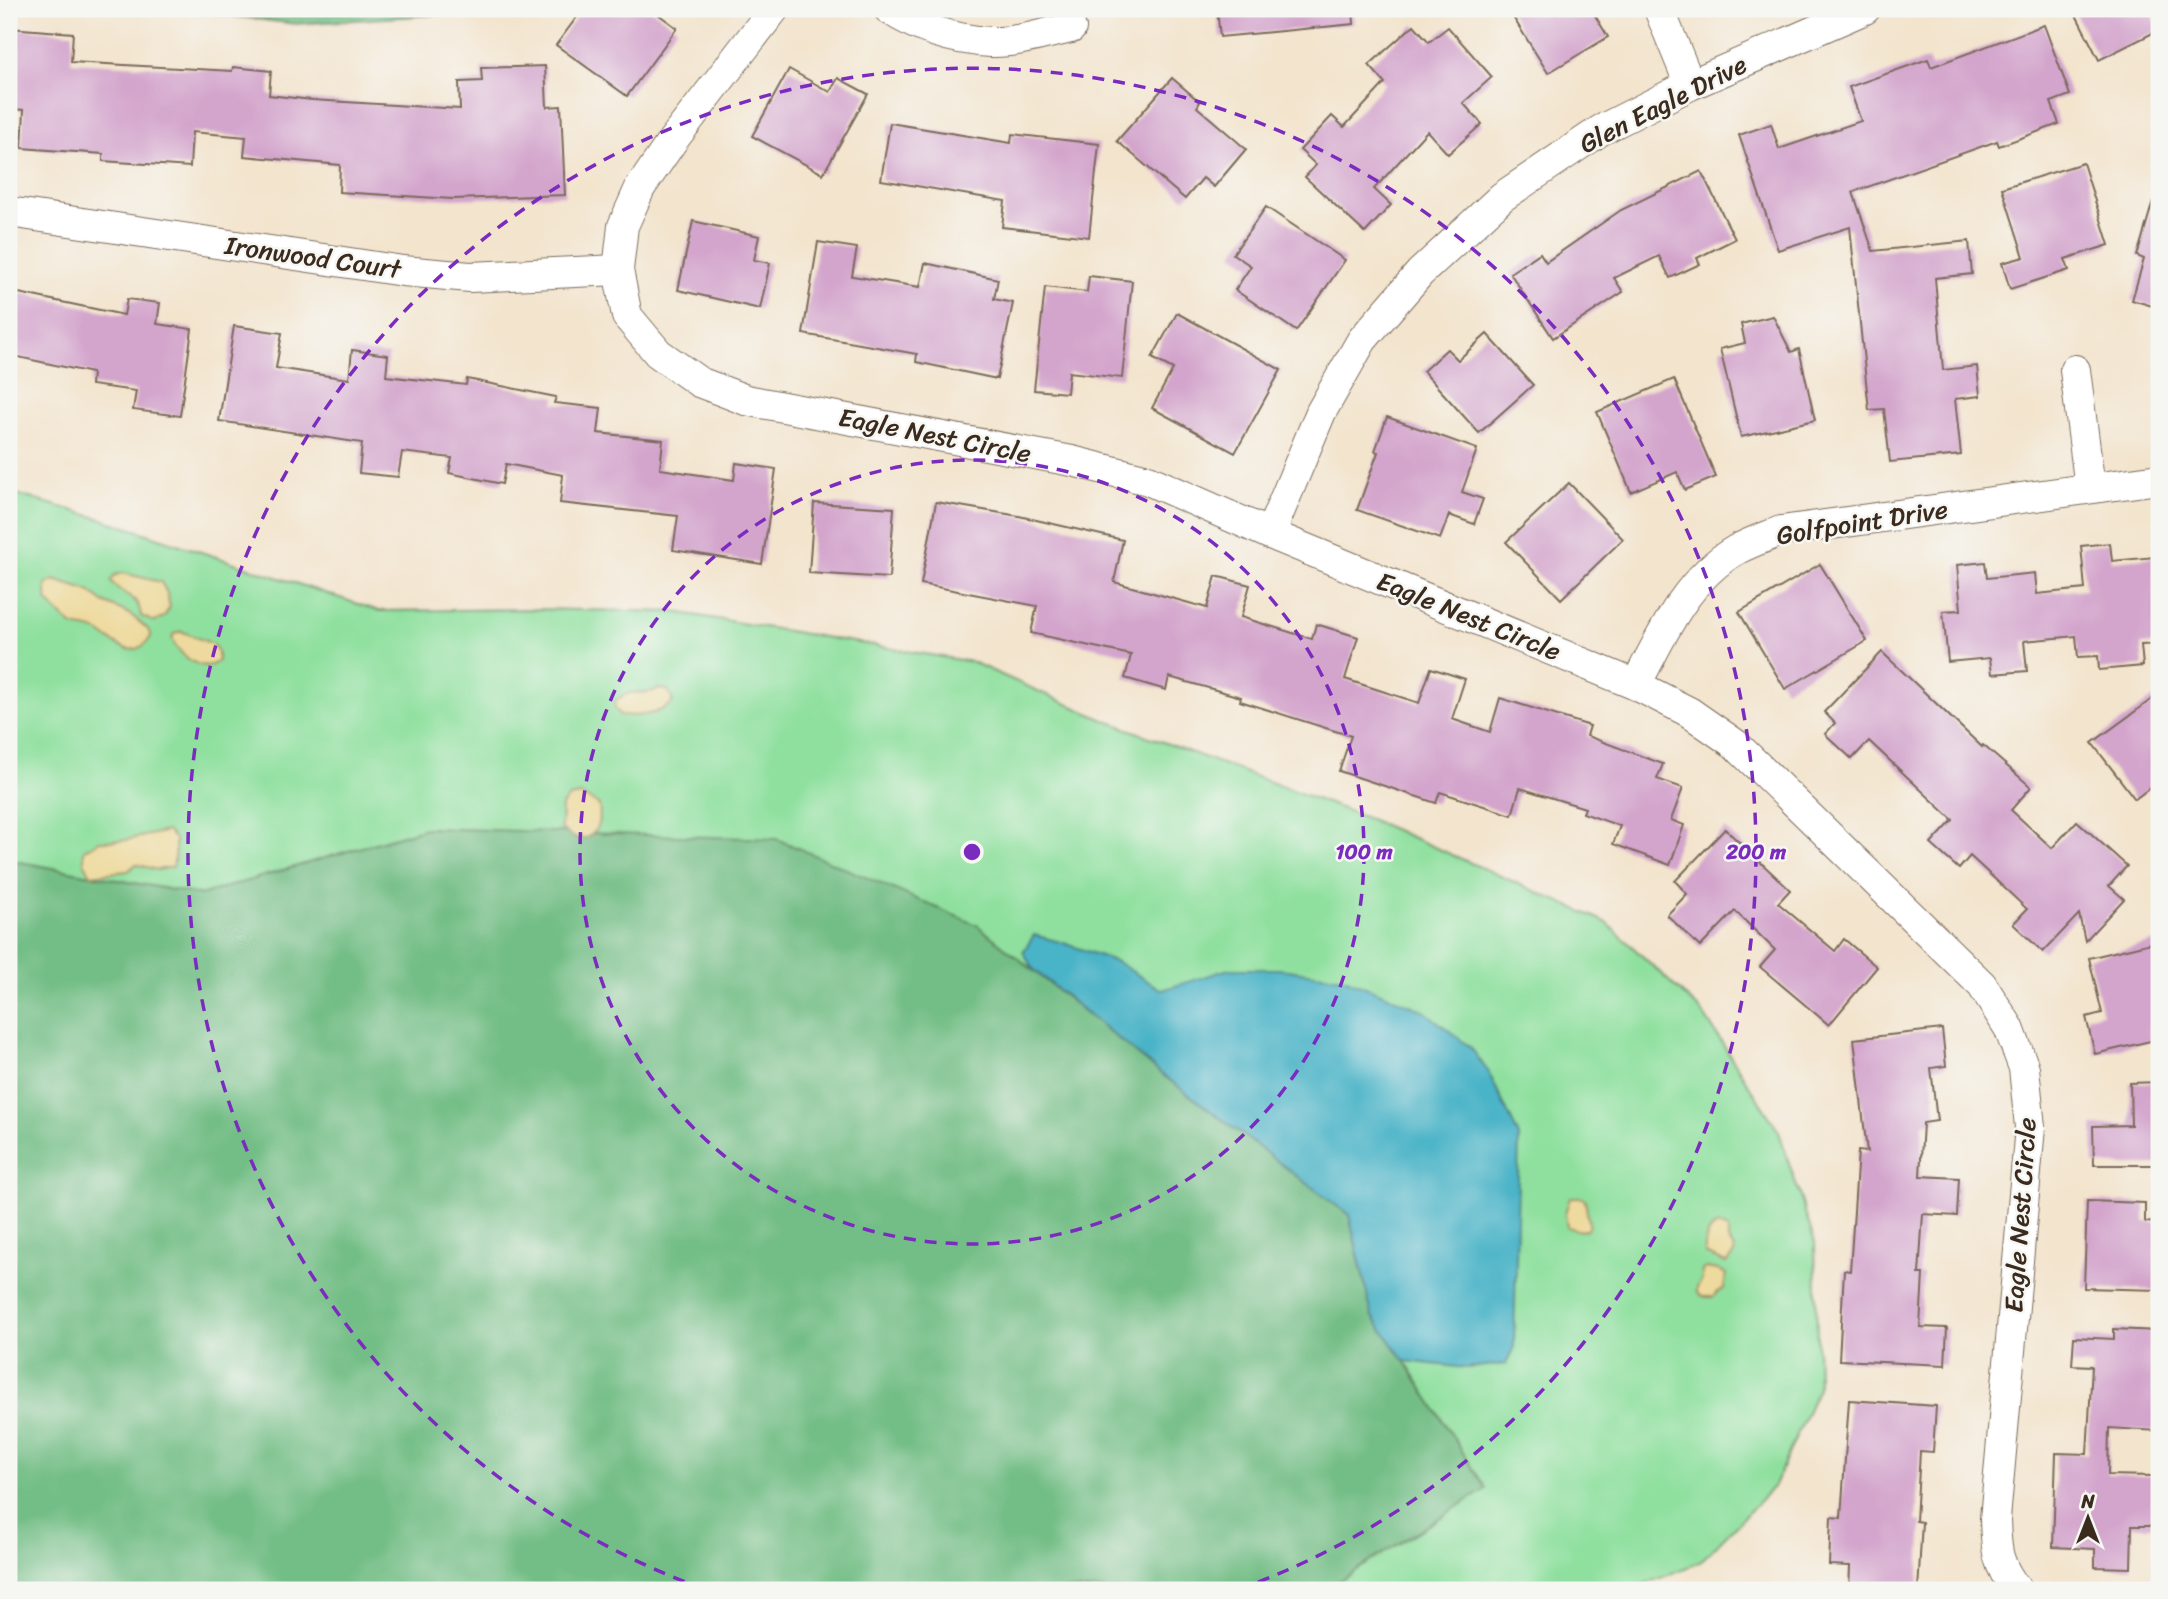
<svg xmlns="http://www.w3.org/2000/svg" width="2168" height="1599" font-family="Sriracha,sans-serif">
	<rect width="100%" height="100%" fill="#f6f6f2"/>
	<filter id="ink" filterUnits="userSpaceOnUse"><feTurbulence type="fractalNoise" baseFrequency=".0143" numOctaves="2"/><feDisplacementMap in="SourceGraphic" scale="14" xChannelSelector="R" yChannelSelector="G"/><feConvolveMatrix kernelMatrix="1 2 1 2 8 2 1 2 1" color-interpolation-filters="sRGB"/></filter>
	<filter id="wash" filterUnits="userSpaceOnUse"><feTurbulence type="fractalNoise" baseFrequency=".00686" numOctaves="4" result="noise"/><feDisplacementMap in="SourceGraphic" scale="28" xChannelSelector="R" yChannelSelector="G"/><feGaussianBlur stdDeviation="1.57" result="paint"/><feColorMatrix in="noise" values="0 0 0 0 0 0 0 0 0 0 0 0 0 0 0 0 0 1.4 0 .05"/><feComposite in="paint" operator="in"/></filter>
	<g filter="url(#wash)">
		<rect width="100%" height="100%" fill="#f3e4cd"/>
		<!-- green -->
		<path fill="#8fe09f" stroke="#65855e" stroke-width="2" d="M9,492L105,520L379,611L535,609L675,612L972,662L1104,720L1372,820L1606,922L1702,1012L1779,1132L1815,1243L1818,1388L1774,1486L1700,1562L1631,1590H1324L1486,1489L1405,1361L1372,1315L1159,1072L977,925L612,835L426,828L200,895L9,860Z"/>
		<!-- forest -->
		<g fill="#73be86" stroke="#577452" stroke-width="2">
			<path d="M175,9H522L295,24Z"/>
			<path d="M426,828L777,839L977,925L1159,1072L1349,1215L1372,1315L1405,1361L1486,1489L1324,1590H9V860L200,895Z"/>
		</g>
		<!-- sand -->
		<g fill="#eeda9e" stroke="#94825e" stroke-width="2">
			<path d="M123,573L161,582L167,593L170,607L164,617L154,622L141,616C138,592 122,598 111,581L115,575Z"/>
			<path d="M54,580L89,591L103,602L130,614L148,629L151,637C133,662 118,644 98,632C89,627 79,629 72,625C69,624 50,604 48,601C45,596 46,590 46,584Z"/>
			<path d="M181,631L213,644L218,652V661C202,675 177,654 172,638L174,634Z"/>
			<path d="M658,689L668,690L673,702C659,715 638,717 620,715L615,709V701C634,685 643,698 658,689Z"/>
			<path d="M581,795L599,805C602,820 596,842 576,838C570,837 567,832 561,829L562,805L569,797Z"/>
			<path d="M167,831L175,839V856L173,867L157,870L136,864L128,871L91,875L84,862V850L100,841L126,840Z"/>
			<path d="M1570,1197H1580L1585,1200L1589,1224L1587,1229L1580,1231L1567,1227L1565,1214Z"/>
			<path d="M1718,1225L1728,1229V1240L1734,1249V1255L1726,1263L1705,1254C1704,1243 1706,1230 1718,1225Z"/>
			<path d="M1706,1268L1718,1270L1726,1274L1724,1289L1717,1292L1713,1297H1702L1697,1292V1287L1702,1280V1270Z"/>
		</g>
		<!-- water -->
		<path fill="#49b3c7" stroke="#426e72" stroke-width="2" d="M1034,935L1064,943L1117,962L1162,990L1229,969H1280L1344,978L1423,1010L1471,1048L1489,1073L1519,1136L1514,1347L1506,1364L1466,1368L1405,1361L1372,1315L1349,1215L1159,1072L1034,970L1023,952Z"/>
		<g id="blocks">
			<!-- building -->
			<g fill="#d3a4cc">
				<path d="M583,9H651L677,28L627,96L556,45Z"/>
				<path d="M1217,9H1353L1354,24L1220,37Z"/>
				<path d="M1508,9H1591L1608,37L1548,73Z"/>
				<path d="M2073,9H2150L2159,30L2099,60Z"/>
				<path d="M1414,25L1429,42L1448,27L1492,77L1463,103L1482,124L1448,154L1427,131L1374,189L1391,205L1365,233L1305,177L1316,165L1300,150L1332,116L1344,127L1385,83L1369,65Z"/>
				<path d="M2044,25L2070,95L2051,102L2059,124L1999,146L1997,141L1853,192L1873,251L1969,241L1972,274L1935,278L1943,370L1977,366L1980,396L1955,399L1961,455L1890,462L1884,409L1869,410L1850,227L1778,250L1739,135L1771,124L1779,149L1861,121L1849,87L1928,59L1931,67Z"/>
				<path d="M9,28L73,33L71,62L232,71L233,67L271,71L269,95L312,100L460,109L459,82L482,81L481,68L545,66L547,107L561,106L565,195L453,199L339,192L340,165L244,156L246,137L192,132L190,167L103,161V154L22,148L24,110L9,109Z"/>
				<path d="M789,69L830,92L838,78L868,94L823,174L752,136Z"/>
				<path d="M1172,78L1200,102L1197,107L1246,149L1214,187L1203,178L1185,199L1117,141Z"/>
				<path d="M890,123L1011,143L1012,134L1099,144L1089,237L1002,227L1005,201L881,180Z"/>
				<path d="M2083,163L2109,245L2065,259L2069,270L2010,289L2002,263L2024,257L2002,188Z"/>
				<path d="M1701,171L1735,239L1697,258L1700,264L1670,278L1659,256L1614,278L1623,292L1553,338L1510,273L1540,253L1546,262L1621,210Z"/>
				<path d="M2153,201H2159V308L2132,300L2144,259L2137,256Z"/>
				<path d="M1266,207L1345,260L1296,331L1235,290L1251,266L1233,254Z"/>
				<path d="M693,221L759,236L754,260L770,263L760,309L678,290Z"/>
				<path d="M818,242L857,248L852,276L920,287L925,263L998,279L994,299L1013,303L997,379L916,362L917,354L803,334Z"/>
				<path d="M1089,276L1132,281L1122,378L1069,372L1067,393L1034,390L1045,287L1087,292Z"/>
				<path d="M9,291L124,315L127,299L160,303L157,324L192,329L180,416L133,410L136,391L91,385L92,373L9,355Z"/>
				<path d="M1177,313L1281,370L1235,453L1152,408L1173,369L1152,358Z"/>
				<path d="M1773,316L1791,352L1799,349L1815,420L1741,437L1720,349L1745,343L1741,324Z"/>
				<path d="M234,326L282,333L276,368L349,379L352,350L388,355L386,376L466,385L467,379L556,397L554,403L601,408L598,433L663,440L660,469L734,480L736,463L776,469L762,564L673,550L678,516L560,503L563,475L506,464L502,484L449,473L452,458L402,452L398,477L359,473L362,443L219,421Z"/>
				<path d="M1487,334L1533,385L1479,433L1423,371L1447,349L1458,360Z"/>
				<path d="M1674,379L1716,477L1685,490L1677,472L1631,492L1597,412Z"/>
				<path d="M1387,417L1477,449L1462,492L1483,499L1474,524L1449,515L1440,539L1357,510L1378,452L1375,451Z"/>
				<path d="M1569,483L1623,539L1561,599L1506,542Z"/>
				<path d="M936,502L1019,516L1123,540L1114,582L1207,608L1216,576L1250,585L1241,617L1312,639L1316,624L1358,637L1345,679L1419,703L1431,668L1465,679L1452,719L1490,732L1500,698L1590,726L1587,736L1663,764L1657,779L1683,788L1671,820L1684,825L1670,865L1613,844L1620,826L1583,813L1585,808L1520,788L1512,815L1440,792L1436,803L1339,771L1351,736L1240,701L1241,697L1169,677L1166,690L1125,678L1131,655L1031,633L1037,606L921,584Z"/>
				<path d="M814,503L894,508L889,578L809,573Z"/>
				<path d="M2110,543L2112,561L2155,557L2159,602V644L2141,645L2143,666L2099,670L2098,656L2078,657L2076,636L2024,641L2027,671L1992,674L1990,658L1948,662L1943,611L1961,610L1957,565L1985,562L1987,578L2035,573L2037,594L2085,589L2081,546Z"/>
				<path d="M1820,564L1867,641L1785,689L1739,612Z"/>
				<path d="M1882,652L1982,747L1983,745L2031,787L2011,810L2052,848L2077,821L2127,866L2109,886L2124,899L2085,941L2079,914L2043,952L2013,924L2027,909L1970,856L1959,869L1931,844L1953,820L1869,741L1852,759L1825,734L1835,723L1824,712Z"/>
				<path d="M2159,694V781L2135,799L2092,743Z"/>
				<path d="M1725,829L1790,890L1778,903L1835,951L1844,939L1877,967L1829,1025L1760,967L1775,950L1735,911L1700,947L1667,915L1687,894L1675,881Z"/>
				<path d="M2159,941V1039L2095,1054L2086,1017L2102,1013L2089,958Z"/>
				<path d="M1942,1029L1946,1066L1931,1068L1937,1121L1923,1123L1920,1176L1959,1178L1957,1216L1923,1214L1919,1274H1923L1920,1327L1947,1328L1945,1365L1839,1360L1844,1270L1850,1271L1858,1151L1867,1152L1854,1039Z"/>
				<path d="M2159,1082V1165H2094L2093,1126L2131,1125L2130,1083Z"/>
				<path d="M2087,1201L2145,1203V1222L2159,1223V1290L2084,1288Z"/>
				<path d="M2114,1329L2159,1331V1431L2109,1428L2108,1475L2153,1476L2152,1526H2132L2131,1568L2095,1567V1549L2053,1547L2056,1453L2087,1454L2092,1366L2072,1365L2074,1337L2114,1339Z"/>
				<path d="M1849,1400L1936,1406L1933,1452L1920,1451L1916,1521L1922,1522L1918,1590H1849L1850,1566L1829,1565L1831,1517L1841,1518Z"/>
			</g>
		</g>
	</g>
	<g filter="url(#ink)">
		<use href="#blocks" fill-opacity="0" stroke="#7b6b5b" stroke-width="2"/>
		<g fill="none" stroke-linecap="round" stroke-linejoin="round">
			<!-- minor casing -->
			<g stroke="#7b6b5b" stroke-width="32">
				<g id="minor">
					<path d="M774,9L673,140L640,188L623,226L618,270L627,316L658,353L699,382L746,400L1072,461L1148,480L1270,534L1636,685L1689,712L1735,744L1982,985L2009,1028L2024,1068L2030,1127L1995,1519C1996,1550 1997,1565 2017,1590"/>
					<path d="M889,9C919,29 955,40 991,42C1017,43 1046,33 1071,28"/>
					<path d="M1659,9L1690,85"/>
					<path d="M9,212L403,271L470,277L618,270"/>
					<path d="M2075,370L2090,488"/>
					<path d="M1270,534L1321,412L1362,340L1420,273L1502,197L1601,130L1690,85L1865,9"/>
					<path d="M1636,685C1661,636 1686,579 1736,550C1750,542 1766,537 1781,531L2159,479"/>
				</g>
			</g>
			<!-- minor -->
			<use href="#minor" stroke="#fff" stroke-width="30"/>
		</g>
	</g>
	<!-- distance rings -->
	<g fill="none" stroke="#7b2cbf" stroke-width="3.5" stroke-dasharray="12 9">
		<circle cx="972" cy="852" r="392"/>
		<path d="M704 1589A784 784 0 1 1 1240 1589"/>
	</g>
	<g text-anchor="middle" stroke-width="5" stroke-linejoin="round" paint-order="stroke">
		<!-- street labels -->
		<g font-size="26" fill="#3b2a1e" stroke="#f6f6f2">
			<text transform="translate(1663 104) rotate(-27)" y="9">Glen Eagle Drive</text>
			<text transform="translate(313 257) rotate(8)" y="9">Ironwood Court</text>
			<text transform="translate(935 435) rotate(11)" y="9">Eagle Nest Circle</text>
			<text transform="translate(1862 522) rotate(-9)" y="9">Golfpoint Drive</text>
			<text transform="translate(1469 616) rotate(22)" y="9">Eagle Nest Circle</text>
			<text transform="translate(2020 1215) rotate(-86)" y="9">Eagle Nest Circle</text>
		</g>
	</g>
	<circle cx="972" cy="852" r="10" fill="#7b2cbf" stroke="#f6f6f2" stroke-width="3.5"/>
	<g font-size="21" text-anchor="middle" font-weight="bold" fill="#7b2cbf" stroke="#f6f6f2" stroke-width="5" stroke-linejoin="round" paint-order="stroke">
		<text x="1364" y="859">100 m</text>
		<text x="1756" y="859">200 m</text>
	</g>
	<!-- margin -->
	<rect width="2168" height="1599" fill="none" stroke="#f6f6f2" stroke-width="35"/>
	<!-- north arrow -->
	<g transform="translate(2088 1518)" stroke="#f6f6f2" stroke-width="5" paint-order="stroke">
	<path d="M0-5L12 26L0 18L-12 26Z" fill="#3b2a1e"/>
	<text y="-10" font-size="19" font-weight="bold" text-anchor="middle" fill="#3b2a1e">N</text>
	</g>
</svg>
